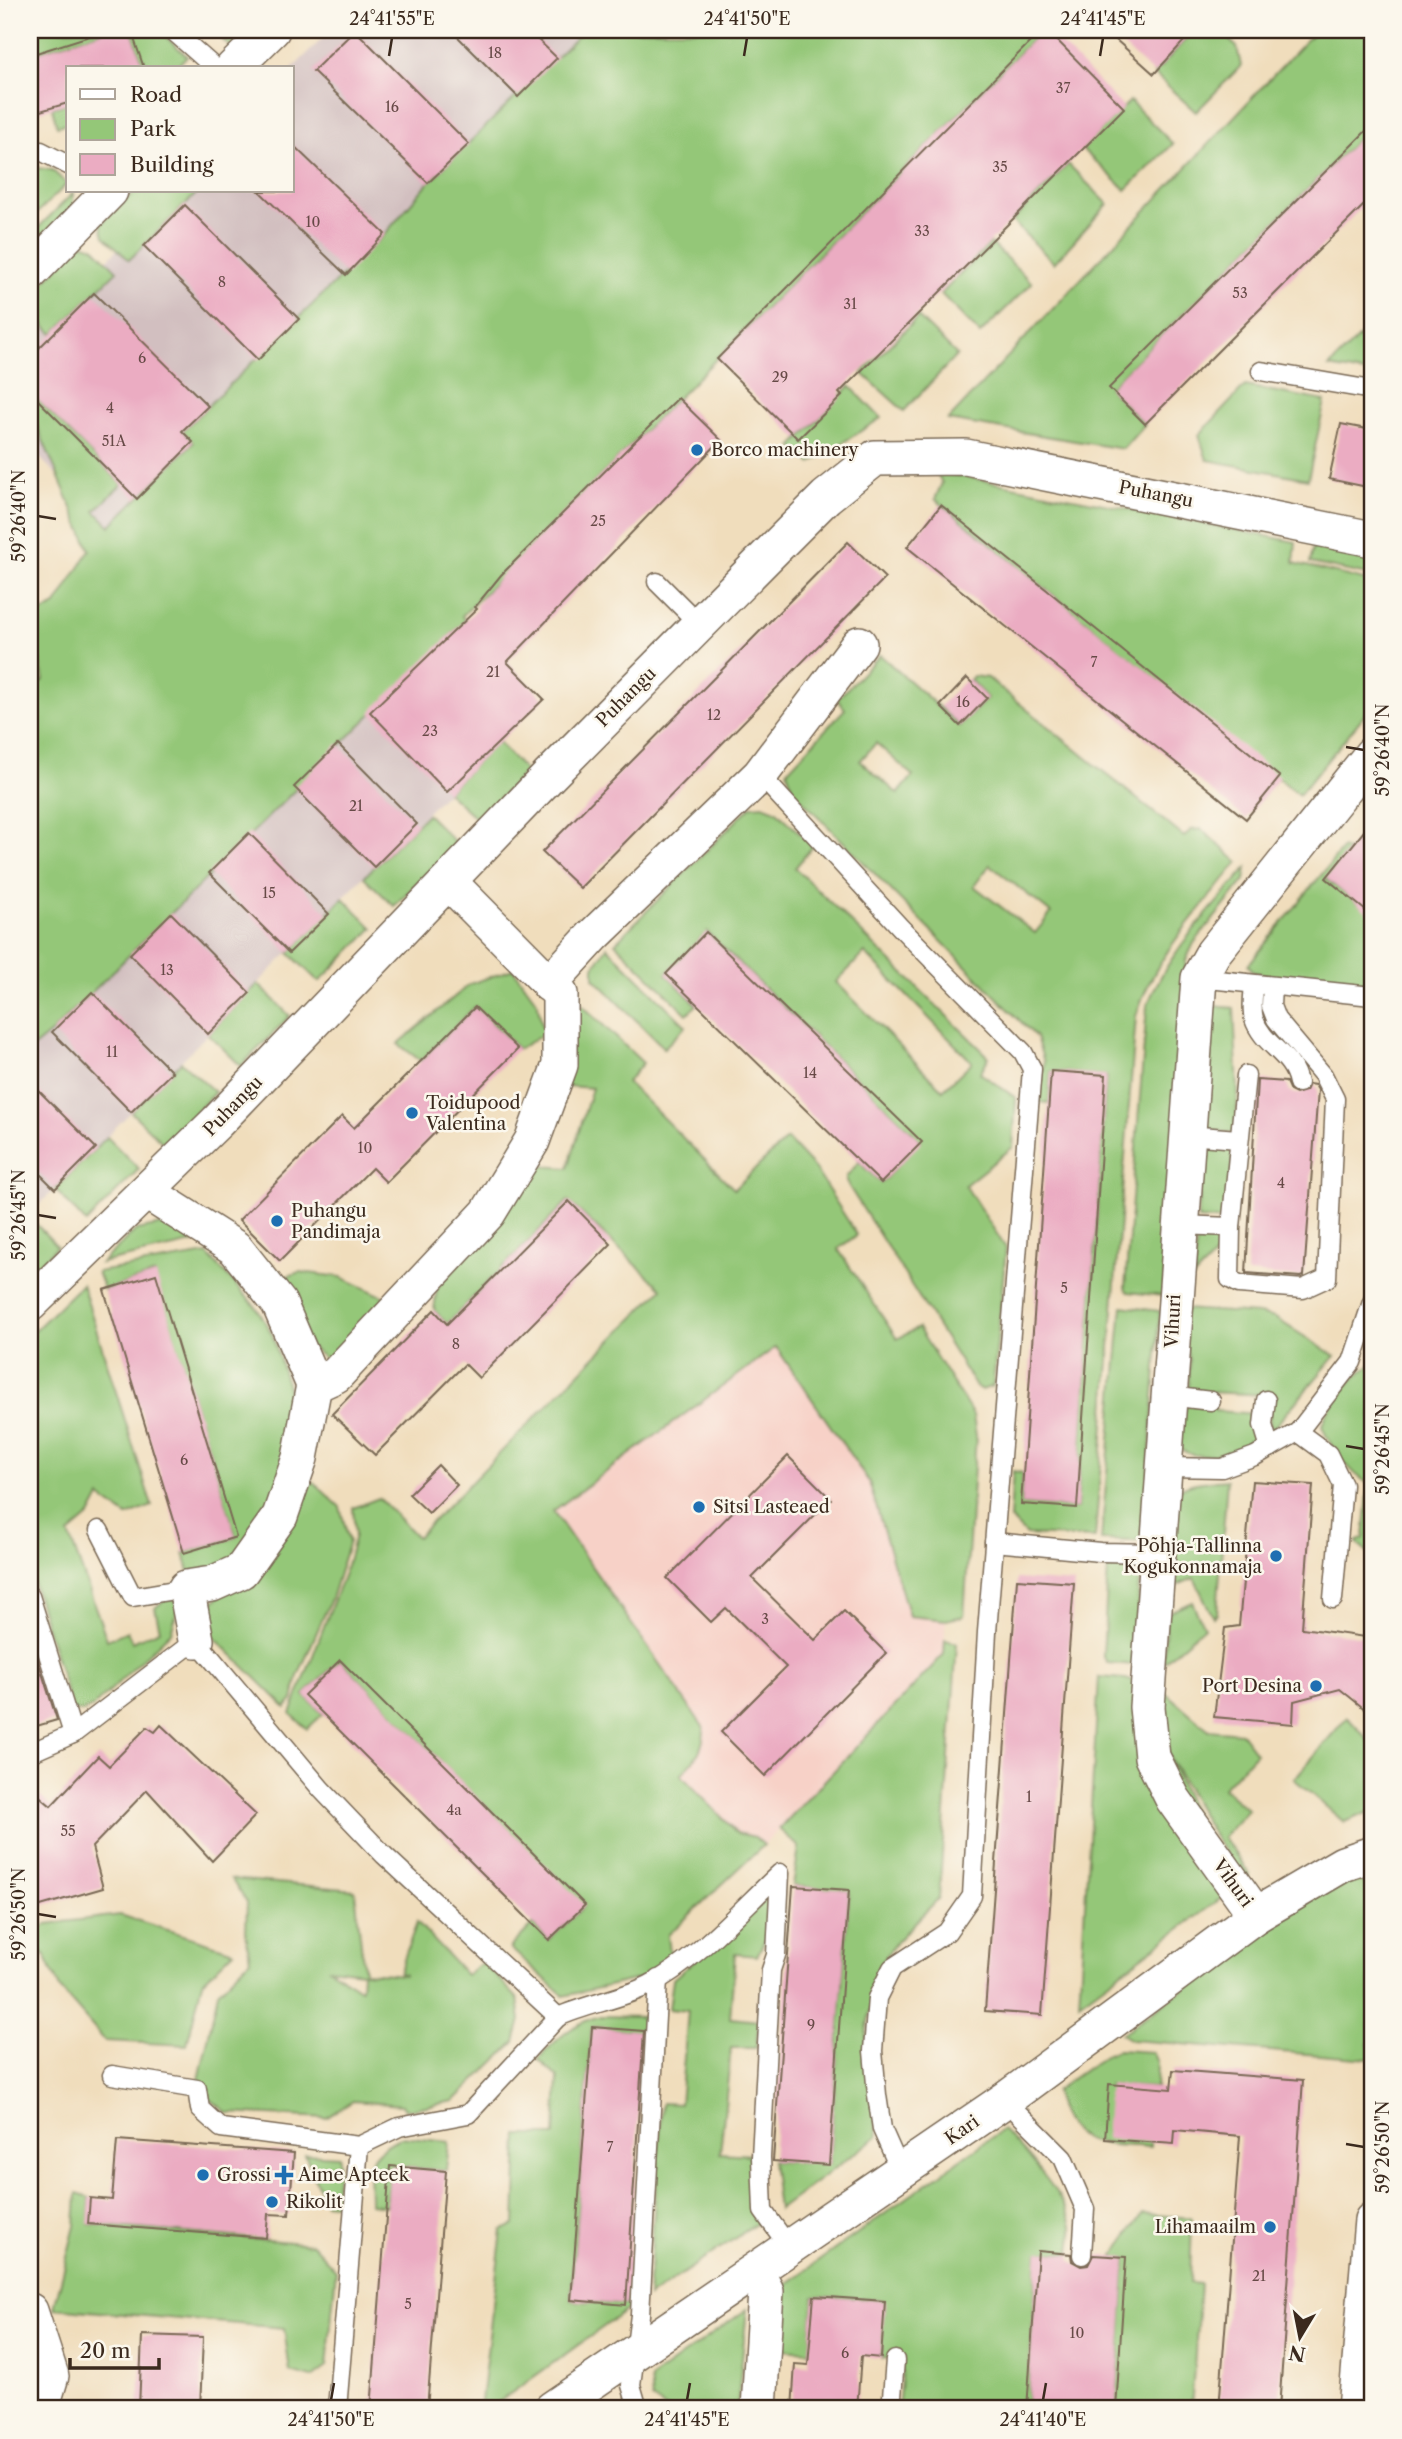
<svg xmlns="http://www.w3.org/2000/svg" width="1402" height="2439" font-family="'Libre Caslon Text',serif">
	<rect width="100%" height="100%" fill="#fbf7ec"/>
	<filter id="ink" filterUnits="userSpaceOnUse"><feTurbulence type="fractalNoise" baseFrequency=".0143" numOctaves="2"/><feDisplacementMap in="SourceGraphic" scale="14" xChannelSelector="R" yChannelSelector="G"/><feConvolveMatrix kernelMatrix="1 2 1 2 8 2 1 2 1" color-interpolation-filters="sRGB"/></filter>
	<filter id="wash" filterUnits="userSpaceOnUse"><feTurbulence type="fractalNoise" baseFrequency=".00686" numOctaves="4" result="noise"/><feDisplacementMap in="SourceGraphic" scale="28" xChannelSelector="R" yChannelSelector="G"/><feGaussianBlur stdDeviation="1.57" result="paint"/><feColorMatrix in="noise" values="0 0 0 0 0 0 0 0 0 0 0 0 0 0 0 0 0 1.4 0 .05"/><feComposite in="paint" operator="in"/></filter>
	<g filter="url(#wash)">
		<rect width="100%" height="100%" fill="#f0ddbc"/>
		<!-- built -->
		<path fill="#f7d1c7" d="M769,1180L953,1476L944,1653L750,1860L417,1537Z"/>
		<!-- industrial -->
		<g fill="#d2bfc0">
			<path d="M331,30H638L130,548L30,448V339L174,191H292V69Z"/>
			<path d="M478,631L544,699L447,792L30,1214V1050L171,913L412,671Z"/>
		</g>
		<!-- green -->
		<g fill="#94c778" stroke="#68784b" stroke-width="2" fill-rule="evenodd">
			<path d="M30,30H108L30,55Z"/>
			<path d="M131,30H158L187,56L175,68H144Z"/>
			<path d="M231,30H247L230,47L222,39Z"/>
			<path d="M584,30H1042L462,616L465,621L52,1032L30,1050V689L44,680L31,618L56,605L90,550L30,410V392L122,484L95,511L110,526L193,443L182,431L385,234L428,183Z"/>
			<path d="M1194,30H1218L1237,47L1241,66L1196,112L1154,74Z"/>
			<path d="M1316,30H1372V125L1109,388L1145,424L1123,449L948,420Z"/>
			<path d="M1130,101L1173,144L1126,190L1082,149Z"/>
			<path d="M68,103V123L57,126L52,108Z"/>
			<path d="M1068,164L1108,204L1054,263L1012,221Z"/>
			<path d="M30,167L52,170L67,184L30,220Z"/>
			<path d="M135,191H199L129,260L104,236L101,224Z"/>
			<path d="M73,193V206L30,251V236Z"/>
			<path d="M82,243L94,247L117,271L53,334L30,311V296Z"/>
			<path d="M991,243L1032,283L980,334L941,294Z"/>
			<path d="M918,317L957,355L904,411L862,373Z"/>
			<path d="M1372,324V366L1363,373L1329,367Z"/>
			<path d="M850,386L881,418L811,463L792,447Z"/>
			<path d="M1245,386L1325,401L1308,479L1207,460L1199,435Z"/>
			<path d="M936,471L1296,542L1294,563L1372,582V706L1299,795L935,499L942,483Z"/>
			<path d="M1314,544L1372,556V576L1310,563Z"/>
			<path d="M880,655L960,726L987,698L970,680L973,676L988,678L1184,837L1191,830L1201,829L1238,862C1200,910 1154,956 1136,1016L1095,1538L1026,1535L1010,1519L1013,1471L1023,1473L1021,1504L1077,1508L1106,1076L1051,1071L1049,1103L1039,1102L1044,1062L1036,1037L794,792L787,771L845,709L837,699ZM876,743L913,776L898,794L860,761ZM990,865L1051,913L1035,933L974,886Z"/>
			<path d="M498,742L526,772L478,820L447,792Z"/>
			<path d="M763,805L776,810L813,846L795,868L989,1057L980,1073L1016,1098L1013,1147L965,1185L1006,1248L993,1386L982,1390L976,1387L846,1182V1177L859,1162L881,1183L921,1141L707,932L666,974L697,1005L687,1014L615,943L751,806ZM865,953L972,1062L943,1090L836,982Z"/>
			<path d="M427,814L457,844L394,906L364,877Z"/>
			<path d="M1343,848L1348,851L1326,879L1372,914V983L1268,976L1254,972L1248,965Z"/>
			<path d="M1247,868L1245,880L1194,943L1186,960L1163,1296L1128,1292L1125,1288L1147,1006C1167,953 1210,911 1247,868Z"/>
			<path d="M343,898L373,928L319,982L289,953Z"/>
			<path d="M607,947L686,1026L664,1048L594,978V967Z"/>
			<path d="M513,969L537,1002L544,1034L518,1049L475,1007L421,1061L398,1044L470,984Z"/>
			<path d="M258,984L290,1016L241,1066L208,1034Z"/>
			<path d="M582,1005L643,1063L627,1082L734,1189L787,1139L815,1169L857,1235L838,1249L897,1339L918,1328L973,1415L976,1436L964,1616L946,1620L909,1616L869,1482L776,1347L553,1511L704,1728C704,1751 695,1759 681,1775L737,1833L755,1837L764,1845L668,1935L671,1962L647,1977L564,1996L510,1948L533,1924L549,1940L584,1906L340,1660L304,1695L323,1714L307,1729L291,1714L347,1565L355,1535L353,1508L379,1498L417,1537L662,1289L568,1201L447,1324L434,1310L437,1288L542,1166L568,1168L592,1088L567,1086L576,1007Z"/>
			<path d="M1214,1006L1234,1008L1238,1093L1235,1133L1205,1130Z"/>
			<path d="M181,1062L215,1092L165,1145L131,1112Z"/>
			<path d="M107,1137L139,1169L86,1223L55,1189Z"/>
			<path d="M1204,1144L1233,1146L1228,1221L1198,1219Z"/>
			<path d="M30,1218L57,1246L30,1275Z"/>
			<path d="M172,1223L193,1243L101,1263L136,1230Z"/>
			<path d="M1197,1232L1227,1234V1243L1194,1277Z"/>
			<path d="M207,1254L257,1308L272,1334L297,1417L293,1453L238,1564L190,1575L184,1553L236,1537L155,1274L104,1290L97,1272Z"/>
			<path d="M300,1272L341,1277L389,1299L327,1360L309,1346L288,1292V1276Z"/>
			<path d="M82,1284L152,1506L127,1516L100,1497L90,1516L69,1534L107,1640L127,1631L132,1642L160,1630L155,1608L166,1598L180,1602L171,1632L94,1706L83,1712L72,1710L30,1573V1335Z"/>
			<path d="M1122,1306L1160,1311L1144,1535L1135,1541L1101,1540Z"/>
			<path d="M1184,1309L1259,1314L1275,1318L1335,1356L1271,1431L1267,1395L1188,1391L1190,1360L1181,1338Z"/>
			<path d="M1372,1365V1556L1356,1542L1364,1538L1369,1484C1350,1473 1330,1447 1322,1426C1325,1410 1357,1370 1372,1365Z"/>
			<path d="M1188,1404L1215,1407V1411L1259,1414V1439C1236,1449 1206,1464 1181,1450L1176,1428Z"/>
			<path d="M1227,1480L1217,1613L1213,1617L1194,1578L1168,1589L1176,1493C1187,1480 1211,1482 1227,1480Z"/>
			<path d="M302,1481H312L340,1507L349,1541L331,1599L298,1676L293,1700L286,1708L214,1637L204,1610L267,1554Z"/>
			<path d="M1108,1567L1132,1571L1139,1578L1136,1665L1107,1663L1103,1656Z"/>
			<path d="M1192,1602L1204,1627L1163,1663L1167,1613Z"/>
			<path d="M945,1640L957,1643L939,1898L896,1942L876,1971L864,2048L878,2136L778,2210L772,2161L829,2164L849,1891L793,1886L799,1847L779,1829L944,1654Z"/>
			<path d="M1099,1677L1137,1680L1227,1894L1079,2003Z"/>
			<path d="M1159,1687L1209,1730L1241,1733L1256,1753L1223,1788L1248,1810L1223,1837L1250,1875L1245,1880L1213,1835L1160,1740Z"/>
			<path d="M1347,1717L1372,1744V1811L1344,1822L1294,1779Z"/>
			<path d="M231,1879L355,1890L364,1972L405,1975L399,1973L417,1922L466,1975L483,1962L518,1999L521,2020L515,2042L454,2101L405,2110L402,2105L353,2101L326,2118L228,2113L197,2089L218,1992L250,1960L246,1932L247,1902ZM328,1968L362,1972L361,1989H360Z"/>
			<path d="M1356,1879L1372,1888L1369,2059L1131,2040L1121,2034L1332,1884Z"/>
			<path d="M767,1898L771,1900L767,1935L757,1956L735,1954L730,2018L759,2021L756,2048H731L720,2153L750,2155L753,2211L759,2222L648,2297L662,2103L680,2104L688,2011L669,2009L673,1979Z"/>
			<path d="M120,1915L234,1951L202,1982L187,2045L105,2041L60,1989L45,1955L30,1937L47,1924Z"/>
			<path d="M601,2016L644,2017L649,2024L647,2032L592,2027L571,2300L626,2305L629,2263L638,2264L634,2305L489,2409H480L502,2230L515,2225L518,2135H555L558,2078L538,2059C557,2039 574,2022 601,2016Z"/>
			<path d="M1118,2050L1152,2052L1157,2062L1156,2088L1109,2085L1150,2142V2147C1099,2143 1067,2151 1055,2091L1106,2055Z"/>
			<path d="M1002,2130C1024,2149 1066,2197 1072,2226C1073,2234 1070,2245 1070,2253L1038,2252L1027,2409H898L903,2359L881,2358L884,2301L814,2296L810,2351L780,2349L785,2285Z"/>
			<path d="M401,2137L449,2142L446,2171L390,2166L387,2206L370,2204C370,2164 362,2157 401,2137Z"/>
			<path d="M305,2154L339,2156L335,2204L325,2203Z"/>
			<path d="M77,2194L90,2198L89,2224L312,2244L336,2270L327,2367L312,2378L290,2372L284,2328L54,2308L75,2226Z"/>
			<path d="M1143,2214L1192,2218L1190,2283L1200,2284L1191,2409H1116L1126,2258L1113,2257Z"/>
			<path d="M747,2309L737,2409H667L652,2399L650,2379Z"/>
		</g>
		<g id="blocks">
			<!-- building -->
			<g fill="#ebacc2">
				<path d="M108,30H131L144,68H68V103L30,114V55Z"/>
				<path d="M355,30L469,144L428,183L313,71Z"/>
				<path d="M451,30H528L557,58L518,97Z"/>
				<path d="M1042,30H1047L1124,108L839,393L842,396L798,439L717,359Z"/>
				<path d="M1105,30H1194L1154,74Z"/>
				<path d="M1372,125V197L1145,424L1109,388Z"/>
				<path d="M292,144L385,234L346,275L259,191H292Z"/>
				<path d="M185,205L299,319L258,360L144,246Z"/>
				<path d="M94,293L208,406L182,431L193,442L137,499L30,392V357Z"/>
				<path d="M678,398L721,440L507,662L544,699L447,792L370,712L477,609L475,607L501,575Z"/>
				<path d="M1341,424L1372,430V488L1329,479Z"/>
				<path d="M941,505L1280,777L1246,819L907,547Z"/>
				<path d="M848,542L885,578L580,888L542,852Z"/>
				<path d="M967,678L987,698L960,726L940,706Z"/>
				<path d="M338,744L417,824L374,867L294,787Z"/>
				<path d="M1372,821V916L1326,878Z"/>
				<path d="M249,833L329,914L289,953L209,873Z"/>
				<path d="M171,913L250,993L208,1034L130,954Z"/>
				<path d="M706,932L922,1142L881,1183L666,974Z"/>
				<path d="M92,992L172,1072L131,1112L52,1032Z"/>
				<path d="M475,1007L518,1049L386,1182L372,1168L280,1261L239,1220L342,1116L354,1128Z"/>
				<path d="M1051,1071L1106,1075L1077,1508L1021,1504Z"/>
				<path d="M1257,1080L1286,1082L1290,1091L1296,1094L1306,1091L1309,1084L1315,1085L1318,1090L1304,1276L1301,1277L1246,1273Z"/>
				<path d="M30,1082L96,1148L55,1189L30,1164Z"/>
				<path d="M569,1201L611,1244L479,1378L465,1364L375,1455L332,1414L434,1310L447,1324Z"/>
				<path d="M156,1274L236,1537L184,1553L104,1290Z"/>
				<path d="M788,1456L831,1499L752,1578L815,1640L844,1611L886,1653L765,1776L721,1732L786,1667L726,1608L711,1622L667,1578Z"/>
				<path d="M438,1465L457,1485L429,1513L409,1494Z"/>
				<path d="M1252,1481L1313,1485L1302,1628L1372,1638V1715L1340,1689L1294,1701L1293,1724L1214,1717L1225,1628L1239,1626Z"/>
				<path d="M1017,1579L1074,1583L1042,2015L985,2011Z"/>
				<path d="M30,1648H34L57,1720L30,1728Z"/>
				<path d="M340,1660L585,1905L549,1940L304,1695Z"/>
				<path d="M161,1725L256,1815L212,1861L147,1790L92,1847L103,1888L37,1907L30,1883V1788L51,1806L98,1756L109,1766L147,1727L155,1732Z"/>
				<path d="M793,1886L849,1890L829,2165L773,2161Z"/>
				<path d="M592,2027L644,2031L626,2305L571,2300Z"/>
				<path d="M1173,2070L1303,2080L1279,2409H1219L1240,2136L1175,2130L1174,2144L1105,2139L1109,2084L1171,2089Z"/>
				<path d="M117,2140L294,2153L289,2215L268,2214L266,2238L88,2224L90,2198L112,2200Z"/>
				<path d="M390,2166L446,2171L427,2409H371Z"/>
				<path d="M1038,2251L1071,2254L1072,2261L1081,2266L1088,2265L1093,2255L1126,2257L1116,2409H1027Z"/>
				<path d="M814,2296L885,2301L881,2358L861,2356L857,2409H792L795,2364L808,2365Z"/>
				<path d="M142,2335L203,2337L200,2409H139Z"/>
			</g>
		</g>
	</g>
	<g filter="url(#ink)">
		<use href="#blocks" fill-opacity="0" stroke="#7a6955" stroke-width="2"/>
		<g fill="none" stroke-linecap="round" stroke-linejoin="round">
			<!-- lane casing -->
			<g stroke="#7a6955" stroke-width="21">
				<g id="lane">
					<path d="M172,30L215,68"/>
					<path d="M30,154L41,151L68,165"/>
					<path d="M1261,371L1372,390"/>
					<path d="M657,582L699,624"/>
					<path d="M760,775L901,928L1023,1052L1032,1069L987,1632L972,1896L947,1932L892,1968L877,1998L873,2051L877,2095L882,2129L901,2172"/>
					<path d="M1199,978L1372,996"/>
					<path d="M1254,985C1253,996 1251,1009 1254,1019C1263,1046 1293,1054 1298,1083"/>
					<path d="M1246,1075L1231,1227L1230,1279L1239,1284L1303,1289L1327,1278L1335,1099L1323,1075L1276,1019L1271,1006L1272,987"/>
					<path d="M1187,1135L1238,1139"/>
					<path d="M1180,1225L1231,1227"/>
					<path d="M1169,1396L1211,1401"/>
					<path d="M1266,1400L1263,1425L1270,1448"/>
					<path d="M1298,1432L1328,1454L1343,1485L1333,1599"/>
					<path d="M1166,1467L1222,1468L1255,1456L1298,1432L1352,1362L1372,1302"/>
					<path d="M99,1530L133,1597L186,1588"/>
					<path d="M994,1542L1100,1552L1156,1553"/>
					<path d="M30,1596L73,1734"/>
					<path d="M30,1753L73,1734L196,1640L321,1789L384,1855L558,2017L468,2114L399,2127L359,2146"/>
					<path d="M558,2017C587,2004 621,1999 649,1985C696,1961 741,1909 780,1873L776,1955L771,1970L761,2157L763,2211L790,2248"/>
					<path d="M112,2075L197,2089L200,2109L221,2128L359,2146L337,2409"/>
					<path d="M1005,2100L1063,2158L1085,2209L1082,2255"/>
					<path d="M638,2409L631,2385L640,2315L658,1979"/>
					<path d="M891,2409L895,2360"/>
				</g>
			</g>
			<!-- street casing -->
			<g stroke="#7a6955" stroke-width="38">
				<g id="street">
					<path d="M233,68L272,30"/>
					<path d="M30,273L110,191"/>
					<path d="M549,984L594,935L760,775L859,644"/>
					<path d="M147,1192L235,1248L279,1303L314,1385L300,1458L280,1516L241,1571L212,1584L186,1588L196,1640"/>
					<path d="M30,1304L217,1122L549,776L779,544L826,497L875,458L966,457L1372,539"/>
					<path d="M314,1385L336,1375L488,1213L532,1141L560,1065V994L449,882"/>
					<path d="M1256,1915L1173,1799L1152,1757L1147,1707L1199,978L1213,953L1372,754"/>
					<path d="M756,2271L766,2291L759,2409"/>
					<path d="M30,2311L51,2376L41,2409"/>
					<path d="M552,2409L1005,2100L1256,1915L1343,1864L1372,1854"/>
					<path d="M1356,2409L1372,2220"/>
				</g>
			</g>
			<!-- lane -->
			<use href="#lane" stroke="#fff" stroke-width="18"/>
			<!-- street -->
			<use href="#street" stroke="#fff" stroke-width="35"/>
		</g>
	</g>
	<!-- ticks -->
	<path fill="none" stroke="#3b2a1e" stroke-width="2.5" d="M389,56L392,38M744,56L747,38M1100,56L1103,38M38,516L56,519M1346,747L1364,750M38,1215L56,1218M1346,1446L1364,1449M38,1914L56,1917M1346,2144L1364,2147M331,2400L334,2383M687,2400L690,2383M1043,2400L1046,2383"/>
	<!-- markers -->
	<g fill="#1f6fb2" stroke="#fbf7ec" stroke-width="2.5">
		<circle cx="697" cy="450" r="7"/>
		<circle cx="412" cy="1113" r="7"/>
		<circle cx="277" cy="1221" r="7"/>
		<circle cx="699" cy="1507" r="7"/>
		<circle cx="1276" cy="1556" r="7"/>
		<circle cx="1316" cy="1686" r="7"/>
		<circle cx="203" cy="2175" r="7"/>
		<path d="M280.5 2164.5h7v7h7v7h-7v7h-7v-7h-7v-7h7z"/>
		<circle cx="272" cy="2202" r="7"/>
		<circle cx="1270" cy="2227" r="7"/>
	</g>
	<g text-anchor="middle" stroke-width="5" stroke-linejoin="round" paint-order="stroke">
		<!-- number labels -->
		<g font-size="14" fill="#674a47">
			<text x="495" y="58">18</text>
			<text x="1063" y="93">37</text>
			<text x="392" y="112">16</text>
			<text x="1000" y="172">35</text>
			<text x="313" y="227">10</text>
			<text x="922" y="236">33</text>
			<text x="222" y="287">8</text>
			<text x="1240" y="298">53</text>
			<text x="850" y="309">31</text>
			<text x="142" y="363">6</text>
			<text x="780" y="382">29</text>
			<text x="110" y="413">4</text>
			<text x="114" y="446">51A</text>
			<text x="598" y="526">25</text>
			<text x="1094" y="667">7</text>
			<text x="493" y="677">21</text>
			<text x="963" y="707">16</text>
			<text x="714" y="720">12</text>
			<text x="430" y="736">23</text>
			<text x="356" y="811">21</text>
			<text x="269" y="898">15</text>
			<text x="167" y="975">13</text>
			<text x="112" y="1057">11</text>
			<text x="810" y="1078">14</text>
			<text x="365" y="1153">10</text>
			<text x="1281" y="1188">4</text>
			<text x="1064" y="1293">5</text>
			<text x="456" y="1349">8</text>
			<text x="184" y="1465">6</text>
			<text x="765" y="1624">3</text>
			<text x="1029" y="1802">1</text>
			<text x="454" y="1815">4a</text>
			<text x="68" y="1836">55</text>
			<text x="811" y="2030">9</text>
			<text x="610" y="2152">7</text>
			<text x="1259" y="2281">21</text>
			<text x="408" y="2309">5</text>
			<text x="1077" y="2338">10</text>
			<text x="845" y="2358">6</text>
		</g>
		<!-- poi labels -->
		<g font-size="18" fill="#3b2a1e" stroke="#fbf7ec" text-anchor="start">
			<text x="711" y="456">Borco machinery</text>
			<text x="426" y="1109">Toidupood<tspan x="426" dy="21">Valentina</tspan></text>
			<text x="291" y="1217">Puhangu<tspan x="291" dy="21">Pandimaja</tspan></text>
			<text x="713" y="1513">Sitsi Lasteaed</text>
			<text x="1262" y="1552" text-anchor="end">Põhja-Tallinna<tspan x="1262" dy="21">Kogukonnamaja</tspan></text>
			<text x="1302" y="1692" text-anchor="end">Port Desina</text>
			<text x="217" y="2181">Grossi</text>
			<text x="298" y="2181">Aime Apteek</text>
			<text x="286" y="2208">Rikolit</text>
			<text x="1256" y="2233" text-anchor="end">Lihamaailm</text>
		</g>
		<!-- street labels -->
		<g font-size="18" fill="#3b2a1e" stroke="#fbf7ec">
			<text transform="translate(1156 494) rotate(11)" y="6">Puhangu</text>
			<text transform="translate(626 697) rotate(-45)" y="6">Puhangu</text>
			<text transform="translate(233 1106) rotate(-46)" y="6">Puhangu</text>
			<text transform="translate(1173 1321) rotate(-87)" y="6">Vihuri</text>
			<text transform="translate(1233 1883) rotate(54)" y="6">Vihuri</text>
			<text transform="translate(962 2130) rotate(-35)" y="6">Kari</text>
		</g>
	</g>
	<!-- margin -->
	<rect width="1402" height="2439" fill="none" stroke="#fbf7ec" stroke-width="77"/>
	<!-- legend -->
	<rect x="66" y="66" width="228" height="126" fill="#fbf7ec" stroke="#aea59a" stroke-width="2"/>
	<rect x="80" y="89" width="35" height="10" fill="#ffffff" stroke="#aea59a" stroke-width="2"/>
	<text x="130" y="102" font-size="21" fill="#3b2a1e">Road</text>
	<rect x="80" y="119" width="35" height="21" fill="#94c778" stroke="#aea59a" stroke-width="2"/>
	<text x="130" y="136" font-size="21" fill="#3b2a1e">Park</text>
	<rect x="80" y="154" width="35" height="21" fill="#ebacc2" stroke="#aea59a" stroke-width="2"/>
	<text x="130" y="172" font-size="21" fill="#3b2a1e">Building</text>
	<!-- north arrow -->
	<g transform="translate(1300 2337) rotate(190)" stroke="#fbf7ec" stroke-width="5" paint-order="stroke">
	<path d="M0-5L12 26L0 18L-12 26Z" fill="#3b2a1e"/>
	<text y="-10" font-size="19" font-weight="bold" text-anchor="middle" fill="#3b2a1e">N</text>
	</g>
	<!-- scale -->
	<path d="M70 2358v10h89v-10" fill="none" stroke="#3b2a1e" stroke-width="3.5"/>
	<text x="80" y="2358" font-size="21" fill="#3b2a1e" stroke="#fbf7ec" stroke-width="5" paint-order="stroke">20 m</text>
	<rect x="38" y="38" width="1326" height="2362" fill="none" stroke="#3b2a1e" stroke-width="2.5"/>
	<g font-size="18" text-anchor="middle" fill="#3b2a1e">
		<text x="392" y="25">24°41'55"E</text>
		<text x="747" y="25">24°41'50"E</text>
		<text x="1103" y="25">24°41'45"E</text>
		<text transform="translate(19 516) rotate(-90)" y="6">59°26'40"N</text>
		<text transform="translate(1383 750) rotate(-90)" y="6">59°26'40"N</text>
		<text transform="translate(19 1215) rotate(-90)" y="6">59°26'45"N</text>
		<text transform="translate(1383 1449) rotate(-90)" y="6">59°26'45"N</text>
		<text transform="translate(19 1914) rotate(-90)" y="6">59°26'50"N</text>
		<text transform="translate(1383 2147) rotate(-90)" y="6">59°26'50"N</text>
		<text x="331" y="2426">24°41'50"E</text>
		<text x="687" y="2426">24°41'45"E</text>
		<text x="1043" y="2426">24°41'40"E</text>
	</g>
</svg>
